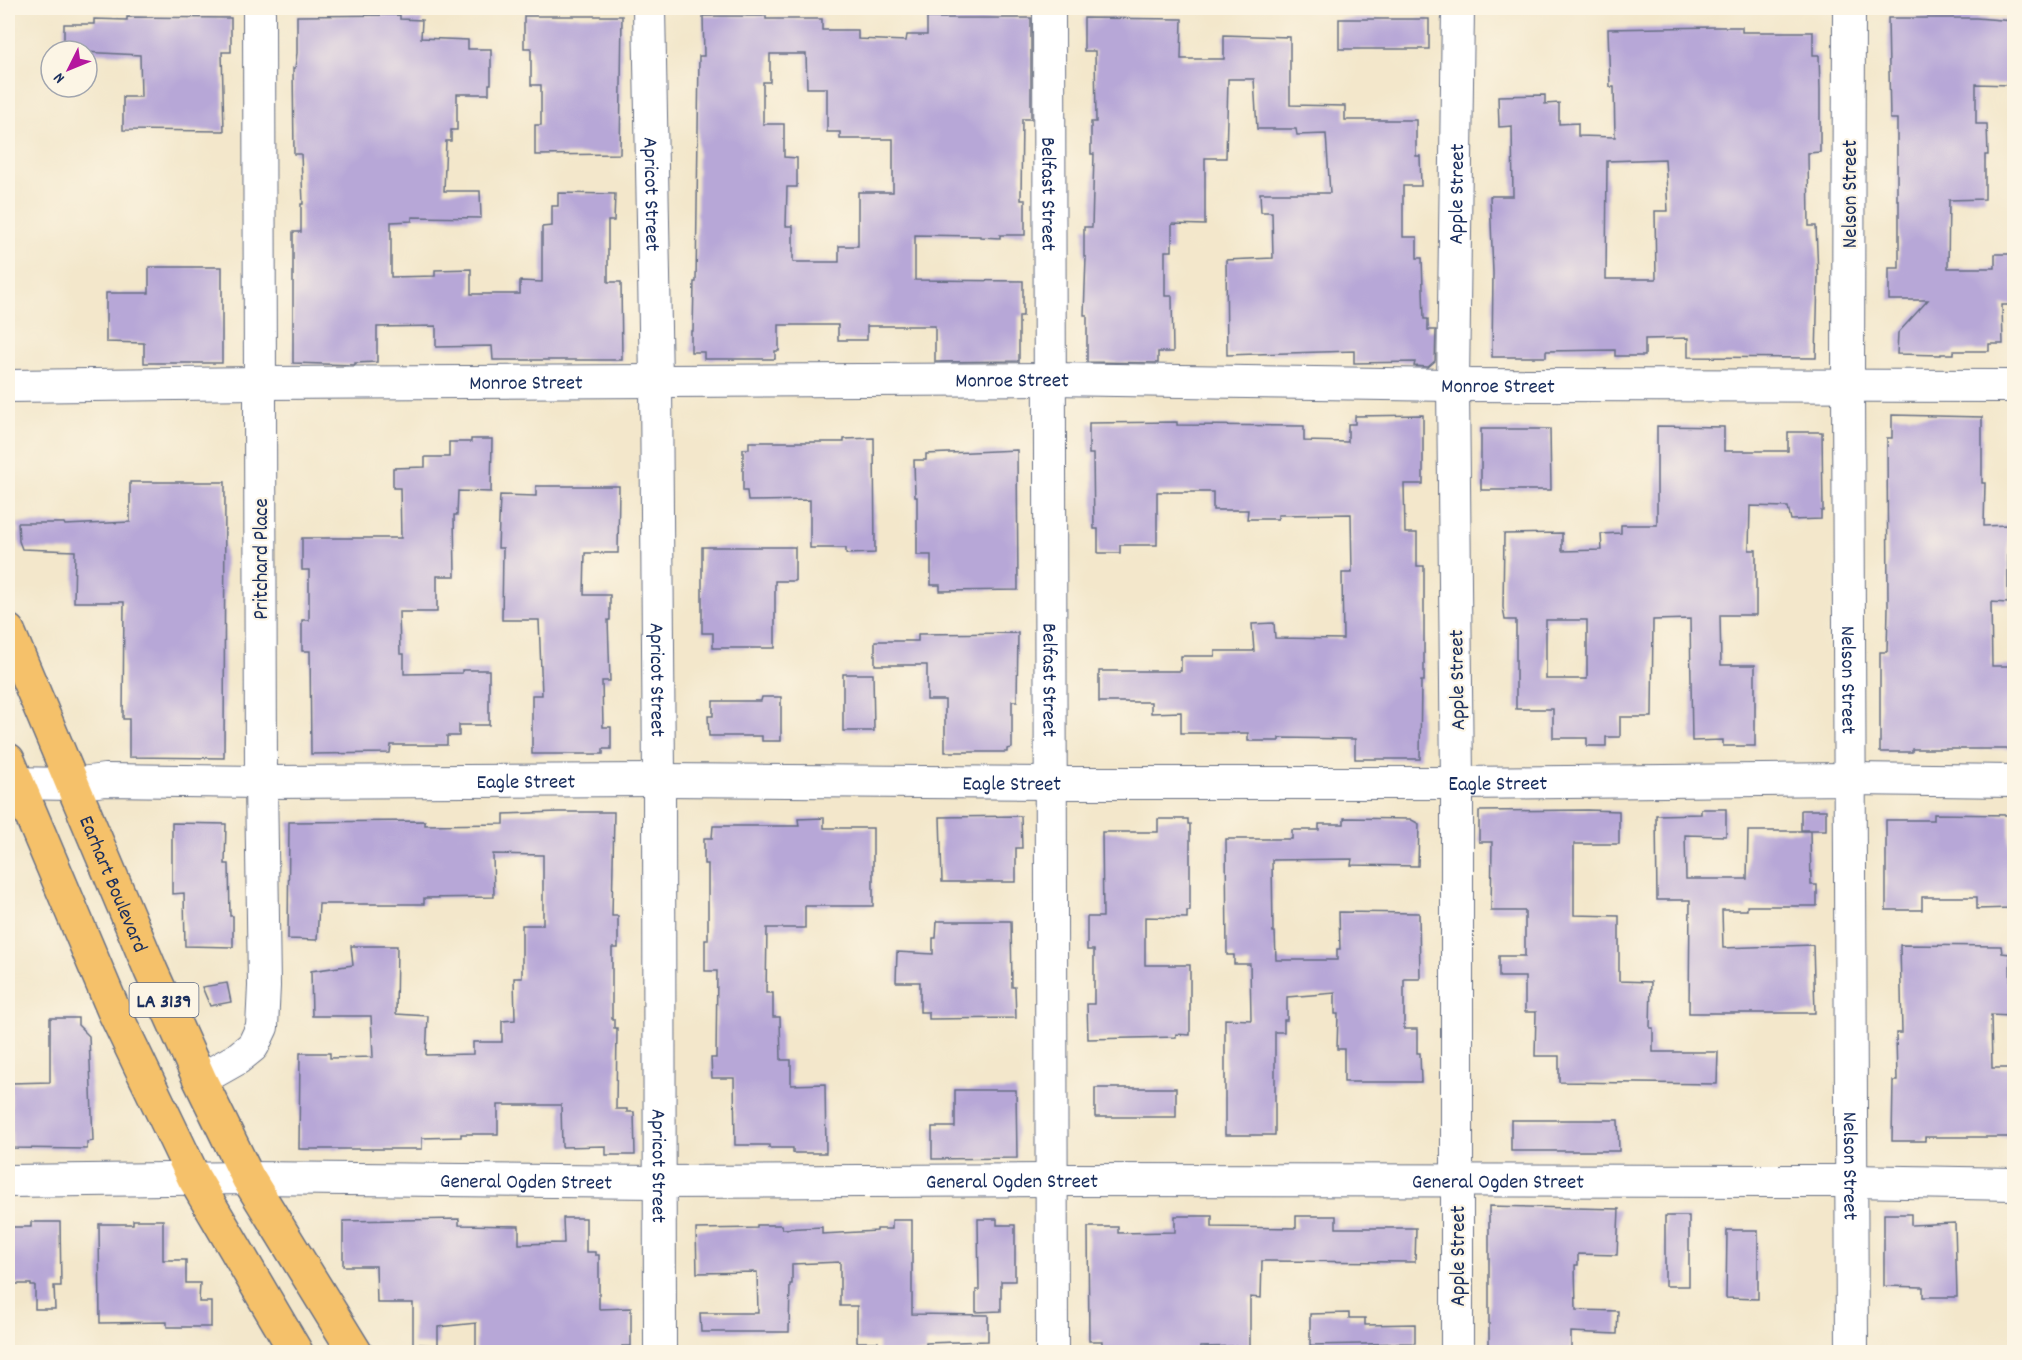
<svg xmlns="http://www.w3.org/2000/svg" width="2022" height="1360" font-family="Dekko,sans-serif">
	<rect width="100%" height="100%" fill="#fcf5e5"/>
	<filter id="ink" filterUnits="userSpaceOnUse"><feTurbulence type="fractalNoise" baseFrequency=".0167" numOctaves="2"/><feDisplacementMap in="SourceGraphic" scale="12" xChannelSelector="R" yChannelSelector="G"/><feConvolveMatrix kernelMatrix="1 2 1 2 8 2 1 2 1" color-interpolation-filters="sRGB"/></filter>
	<filter id="wash" filterUnits="userSpaceOnUse"><feTurbulence type="fractalNoise" baseFrequency=".008" numOctaves="4" result="noise"/><feDisplacementMap in="SourceGraphic" scale="24" xChannelSelector="R" yChannelSelector="G"/><feGaussianBlur stdDeviation="1.35" result="paint"/><feColorMatrix in="noise" values="0 0 0 0 0 0 0 0 0 0 0 0 0 0 0 0 0 1.4 0 .05"/><feComposite in="paint" operator="in"/></filter>
	<g filter="url(#wash)">
		<rect width="100%" height="100%" fill="#f3e7cb"/>
		<g id="blocks">
			<!-- building -->
			<g fill="#b7a7d7" fill-rule="evenodd">
				<path d="M400,15V19L422,20L421,38L468,40V49H491V84H489V94H457V130H451V141H446L444,191H480L481,218L412,217V221L391,222V277L435,276V270L471,269V294H520V281L542,282V227L552,226V206H558V193L615,194L614,221H608V282H621L622,360H493L492,346L436,347V326L377,327V362L355,363V365L293,363V232H301V204H303L301,154H294L293,68H295L297,53V16Z"/>
				<path d="M524,16H622L620,154L535,155V125H541V85H531V48H524Z"/>
				<path d="M703,16H766V19H822V30H858V39L906,41L907,35H927V18H1031V119H1022L1021,200H1025V235H1000V238L980,237V236L915,235V280L1023,281V316H1019V361L935,362V326H867V340H838V325H779V351H775V359H704V352H691V331H693L694,282H696L699,56H704ZM770,54H806L807,88H827V132H840V139H893V192H858V246H839V262H793V226H786L787,187H797V158L784,157V124H763V82H770Z"/>
				<path d="M127,17L231,18V52H222L224,131L123,130V97H141L140,55L64,51V24H94V19L127,20Z"/>
				<path d="M1084,18L1182,19L1181,59H1224V35L1290,37V105L1345,106V120H1416V156H1420L1421,186H1403V237H1417V258H1422L1424,319H1428V330H1436L1435,361L1428,367L1414,366L1415,362L1354,363V351L1227,355L1226,260L1273,258L1272,212H1261L1260,193H1330L1326,134L1297,135L1296,129H1257L1254,79H1228L1226,158H1205V225L1172,224V251H1165V296H1172L1173,352H1158V363L1087,362V315H1084L1086,257H1084V227H1092L1094,154H1091V122H1096L1095,51H1084Z"/>
				<path d="M1888,18H1976L2014,21L2011,85L1976,84V124H1987L1988,155H1985V199L1949,200L1948,268H1995V254H2014V305H2002L2003,344H1989V351H1954V354H1941V355L1897,354L1898,333L1928,300H1889V268H1899V200H1897V119H1890Z"/>
				<rect x="1339" y="19" width="90" height="30"/>
				<path d="M1715,27H1742V32H1813V55H1819L1820,89V152L1808,153L1809,226H1816L1818,275L1816,358L1688,357V338L1645,339V356H1615V350L1546,351V357H1492L1493,273L1490,196H1513L1512,126L1499,127L1498,96L1545,95V104L1559,103V124L1578,123V136L1615,137L1614,87H1610L1608,29ZM1665,159L1668,211H1655L1656,279H1606L1607,161Z"/>
				<path d="M149,267H222V363H144V343L106,342V293H149Z"/>
				<path d="M1423,415V484H1404L1405,533H1417V566H1424V681H1421L1420,759H1355V739L1279,738V741H1248V733H1181V712L1151,713V702H1099V671H1181V656H1215V651H1254L1252,624L1274,623L1275,638L1343,639L1342,573H1352L1351,514L1278,515V519H1247L1248,510H1213V492H1157V545H1120V553H1098V529H1094L1093,454H1089V423L1177,422V425L1304,426V441L1348,442V424H1355V416Z"/>
				<path d="M1892,415L1982,417V483H1985L1984,526L2008,525V603L1991,602L1992,666H2013V749H1912V752H1880V652H1887L1888,607L1887,438H1892Z"/>
				<path d="M1657,426L1724,427V451H1788V432H1822L1823,511H1821V519L1791,520L1788,507L1750,506L1749,550H1756V615H1720L1721,665H1755V746H1723V740L1692,741L1690,619L1653,620L1652,717H1620V737H1606V746H1587V738H1553V709H1516V620H1505L1503,607L1504,534L1562,533V551L1602,550L1601,534L1621,533V525H1657ZM1546,620H1587V679H1546Z"/>
				<path d="M1481,429H1550L1551,490H1481Z"/>
				<path d="M874,438L875,553L846,554V548H810V500L748,501L747,491H743V449H749V442H844V439Z"/>
				<path d="M471,439H492L491,492L458,491L457,515H454L455,576H437V612H399L400,654H404V674L462,673V670H489V725H459V736H447V745H391L390,753L311,754L310,651H302V620H309V570H302V538H401L400,488H393V468L425,467V457H449V442H471Z"/>
				<path d="M1017,450L1018,590L940,591V585H931V555H917V497H915L914,460H926V454Z"/>
				<path d="M130,482H225L224,758L129,757V719H123L124,602H74L75,551L22,549L19,541L18,523H64L65,525L130,522Z"/>
				<path d="M536,486H619L618,553H585L584,595H610V620H608L610,681H602L603,727H611V749H603V754H532V695H542L539,620H502L503,548H498L500,495L536,496Z"/>
				<path d="M702,547H795V581H775V648H713V633H702Z"/>
				<path d="M1018,633L1017,701H1012V748L1007,749V752H945V700H927V665H875V641H918V634Z"/>
				<path d="M843,674H873L874,731H843Z"/>
				<path d="M762,697H781V741H762V736H709L708,716H713V701H761Z"/>
				<path d="M1701,809H1726V836L1685,835L1686,879H1747L1748,831H1810L1811,885H1817V906H1747V910H1722L1723,948L1813,945L1815,1013H1689L1690,900H1657L1656,815L1701,814Z"/>
				<path d="M1587,810L1619,811V844H1574V915L1619,916V981L1651,982L1650,1028H1653V1052H1718L1717,1084L1559,1082V1056H1535L1536,1012H1525V977H1499V956H1525V911H1491L1492,842H1479V811Z"/>
				<rect x="1801" y="810" width="25" height="20"/>
				<path d="M558,812H614L612,916H618V948H612V1019H614V1028H617L616,1109H627V1112H634L635,1155H606V1146L562,1147L561,1105H498V1134H461V1137L422,1138V1149H299L300,1053H330V1058L373,1057L371,1016H312L311,971L353,965L351,946H397L396,1014L428,1016L426,1055L473,1054V1042H502V1021L515,1020L514,978H522V925H543V855L493,854L494,897L424,898V904H319L317,940L288,939L289,822L425,821V825L504,824V814Z"/>
				<path d="M1934,814L2009,815L2011,908L1977,909V897H1922V910H1886V820H1934Z"/>
				<path d="M1021,816L1022,848H1016V882H942L940,817Z"/>
				<path d="M824,818V828H873V906H805V928H767L766,993H773V1017H780L781,1060H791V1085L825,1084L826,1153H793V1148H769V1145H735L734,1078H712L711,1058H716L717,971H705V940H708V864H704V838H712L713,826H799L798,819Z"/>
				<path d="M1344,818L1410,819L1419,824L1418,866L1351,865L1352,859L1272,860L1273,932H1275L1276,960H1337V949H1340L1339,912L1419,913L1420,979H1404V1029H1417V1053H1420L1421,1082H1344V1049H1337L1338,1014H1335V993L1287,997V1020H1284V1032H1275V1135H1225V1019L1251,1020L1250,964H1234V955H1227L1226,839H1292V830H1319V824H1344Z"/>
				<path d="M1158,819H1188V824H1190V911H1187V918L1145,917V965H1190V1035L1176,1034V1037L1088,1039L1087,1004H1094V950H1087V917H1103L1102,832H1158Z"/>
				<path d="M172,823L226,824L225,864H229L230,916H233V947L185,946L184,893L172,894Z"/>
				<path d="M937,921H1011L1012,987H1015L1016,1018L929,1019V1012H920V982H896L897,952L933,954V938H936Z"/>
				<path d="M1900,945L2001,946L2002,953L2010,954L2011,1016L1991,1015L1992,1068H2014V1137H1925V1141H1892L1893,1081H1897L1896,1033H1902Z"/>
				<path d="M227,983L231,1002L210,1006L202,987Z"/>
				<path d="M50,1018H78V1025L89,1036L93,1141L87,1142V1149L12,1148L11,1083L50,1082Z"/>
				<rect x="1095" y="1088" width="81" height="29"/>
				<path d="M955,1090H1016L1017,1158L932,1159V1127H955Z"/>
				<path d="M1511,1120H1618L1619,1151H1511Z"/>
				<path d="M1489,1206L1619,1209L1617,1255L1578,1254V1265H1575L1576,1310L1618,1311L1617,1334L1571,1332V1353H1489Z"/>
				<path d="M1884,1214H1911V1225L1955,1223L1957,1297H1923V1287L1884,1286Z"/>
				<path d="M1175,1216H1212V1227L1296,1228V1216H1336V1228H1416L1415,1262L1262,1261L1261,1298L1250,1297V1346L1200,1347V1353H1102V1341H1089L1088,1227H1118V1233L1175,1232Z"/>
				<rect x="1665" y="1216" width="24" height="70"/>
				<path d="M563,1218H586V1252H595V1255H599V1309L631,1308V1346H622V1353H476V1323L438,1327V1345L413,1344V1303H377L376,1266H343V1221L459,1219V1225L519,1226V1244L564,1243Z"/>
				<path d="M978,1219H997V1225H1015V1281H1001V1311L976,1312V1290H979Z"/>
				<path d="M133,1220H163V1260H186V1283H200L199,1302H211V1327H167V1322L100,1323L99,1224H133Z"/>
				<path d="M892,1220H912V1314L988,1315V1341L926,1343V1353H878V1342H857V1306H840V1262L792,1264V1284H790L789,1332H701L700,1313H758L757,1272L697,1273L696,1229L757,1228V1225H781L782,1229L822,1227V1234L877,1231V1229H892Z"/>
				<path d="M31,1222H60L61,1286H54L55,1309H35V1286H31V1284H8V1227H31Z"/>
				<path d="M1727,1230H1758V1299L1726,1298Z"/>
				<path d="M1349,1313V1318H1365V1325L1415,1324V1343L1310,1345V1314Z"/>
			</g>
		</g>
	</g>
	<g filter="url(#ink)">
		<use href="#blocks" fill-opacity="0" stroke="#676f84" stroke-width="1.5"/>
		<g fill="none" stroke-linecap="round" stroke-linejoin="round">
			<!-- minor casing -->
			<g stroke="#676f84" stroke-width="34">
				<g id="minor">
					<path id="s1" d="M649,8L656,381L659,780L660,1352"/>
					<path id="s2" d="M1049,8L1052,1352"/>
					<path id="s3" d="M1849,8L1848,386L1852,1352"/>
					<path id="s4" d="M8,386L259,383L1051,379L1453,385L2014,386"/>
					<path id="s5" d="M8,783L73,784L105,780L261,782L659,780L1052,783H1457L1851,779L2014,781"/>
					<path d="M200,1080L237,1059L253,1046L262,1027L264,986L261,782L259,8"/>
					<path id="s6" d="M8,1181L248,1178L658,1182L1052,1180L1851,1181L2014,1184"/>
					<path id="s7" d="M1457,1352V783L1453,385L1458,8"/>
				</g>
			</g>
			<!-- major casing -->
			<g stroke="#676f84" stroke-width="36">
				<g id="major">
					<path id="s8" d="M8,631L151,971L200,1080L248,1178L355,1352"/>
					<path d="M8,760L114,1011L194,1178L296,1352"/>
				</g>
			</g>
			<!-- minor -->
			<use href="#minor" stroke="#fff" stroke-width="32"/>
			<!-- major -->
			<use href="#major" stroke="#f5c16b" stroke-width="33"/>
		</g>
	</g>
	<g text-anchor="middle" stroke-width="4.5" stroke-linejoin="round" paint-order="stroke">
		<!-- shield labels -->
		<rect fill="#fcf5e5" stroke="#5e6a86" stroke-width="1.5" x="129.5" y="983" width="69" height="34" rx="4.5"/>
		<g font-size="20" font-weight="bold" fill="#1b2f5e">
			<text x="164" y="1007">LA 3139</text>
		</g>
		<!-- street labels -->
		<g font-size="21" fill="#1b2f5e" stroke="#fcf5e5">
			<text dy="7" stroke="none"><textPath href="#s1" startOffset="186">Apricot Street</textPath></text>
			<text dy="7" stroke="none"><textPath href="#s2" startOffset="186">Belfast Street</textPath></text>
			<text dy="7" stroke="none"><textPath href="#s7" startOffset="1158">Apple Street</textPath></text>
			<text transform="translate(1849 194) rotate(-90)" y="7">Nelson Street</text>
			<text dy="7" stroke="none"><textPath href="#s4" startOffset="1004">Monroe Street</textPath></text>
			<text dy="7" stroke="none"><textPath href="#s4" startOffset="518">Monroe Street</textPath></text>
			<text dy="7" stroke="none"><textPath href="#s4" startOffset="1490">Monroe Street</textPath></text>
			<text transform="translate(260 559) rotate(-90)" y="7">Pritchard Place</text>
			<text dy="7" stroke="none"><textPath href="#s1" startOffset="672">Apricot Street</textPath></text>
			<text dy="7" stroke="none"><textPath href="#s2" startOffset="672">Belfast Street</textPath></text>
			<text transform="translate(1456 680) rotate(-91)" y="7">Apple Street</text>
			<text dy="7" stroke="none"><textPath href="#s3" startOffset="672">Nelson Street</textPath></text>
			<text dy="7" stroke="none"><textPath href="#s5" startOffset="518">Eagle Street</textPath></text>
			<text dy="7" stroke="none"><textPath href="#s5" startOffset="1004">Eagle Street</textPath></text>
			<text dy="7" stroke="none"><textPath href="#s5" startOffset="1490">Eagle Street</textPath></text>
			<text dy="7" stroke="none"><textPath href="#s8" startOffset="274">Earhart Boulevard</textPath></text>
			<text dy="7" stroke="none"><textPath href="#s1" startOffset="1158">Apricot Street</textPath></text>
			<text dy="7" stroke="none"><textPath href="#s3" startOffset="1158">Nelson Street</textPath></text>
			<text dy="7" stroke="none"><textPath href="#s6" startOffset="1004">General Ogden Street</textPath></text>
			<text dy="7" stroke="none"><textPath href="#s6" startOffset="1490">General Ogden Street</textPath></text>
			<text dy="7" stroke="none"><textPath href="#s6" startOffset="518">General Ogden Street</textPath></text>
			<text transform="translate(1457 1256) rotate(-90)" y="7">Apple Street</text>
		</g>
	</g>
	<!-- margin -->
	<rect width="2022" height="1360" fill="none" stroke="#fcf5e5" stroke-width="30"/>
	<!-- north arrow -->
	<g transform="translate(69 69) rotate(227)"><circle r="28" fill="#fcf5e5" stroke="#a2a6af" stroke-width="1.5"/>
	<path d="M0-4.5L10 22L0 15L-10 22Z" fill="#b5179e"/>
	<text y="-9" font-size="16" font-weight="bold" text-anchor="middle" fill="#1b2f5e">N</text>
	</g>
</svg>
